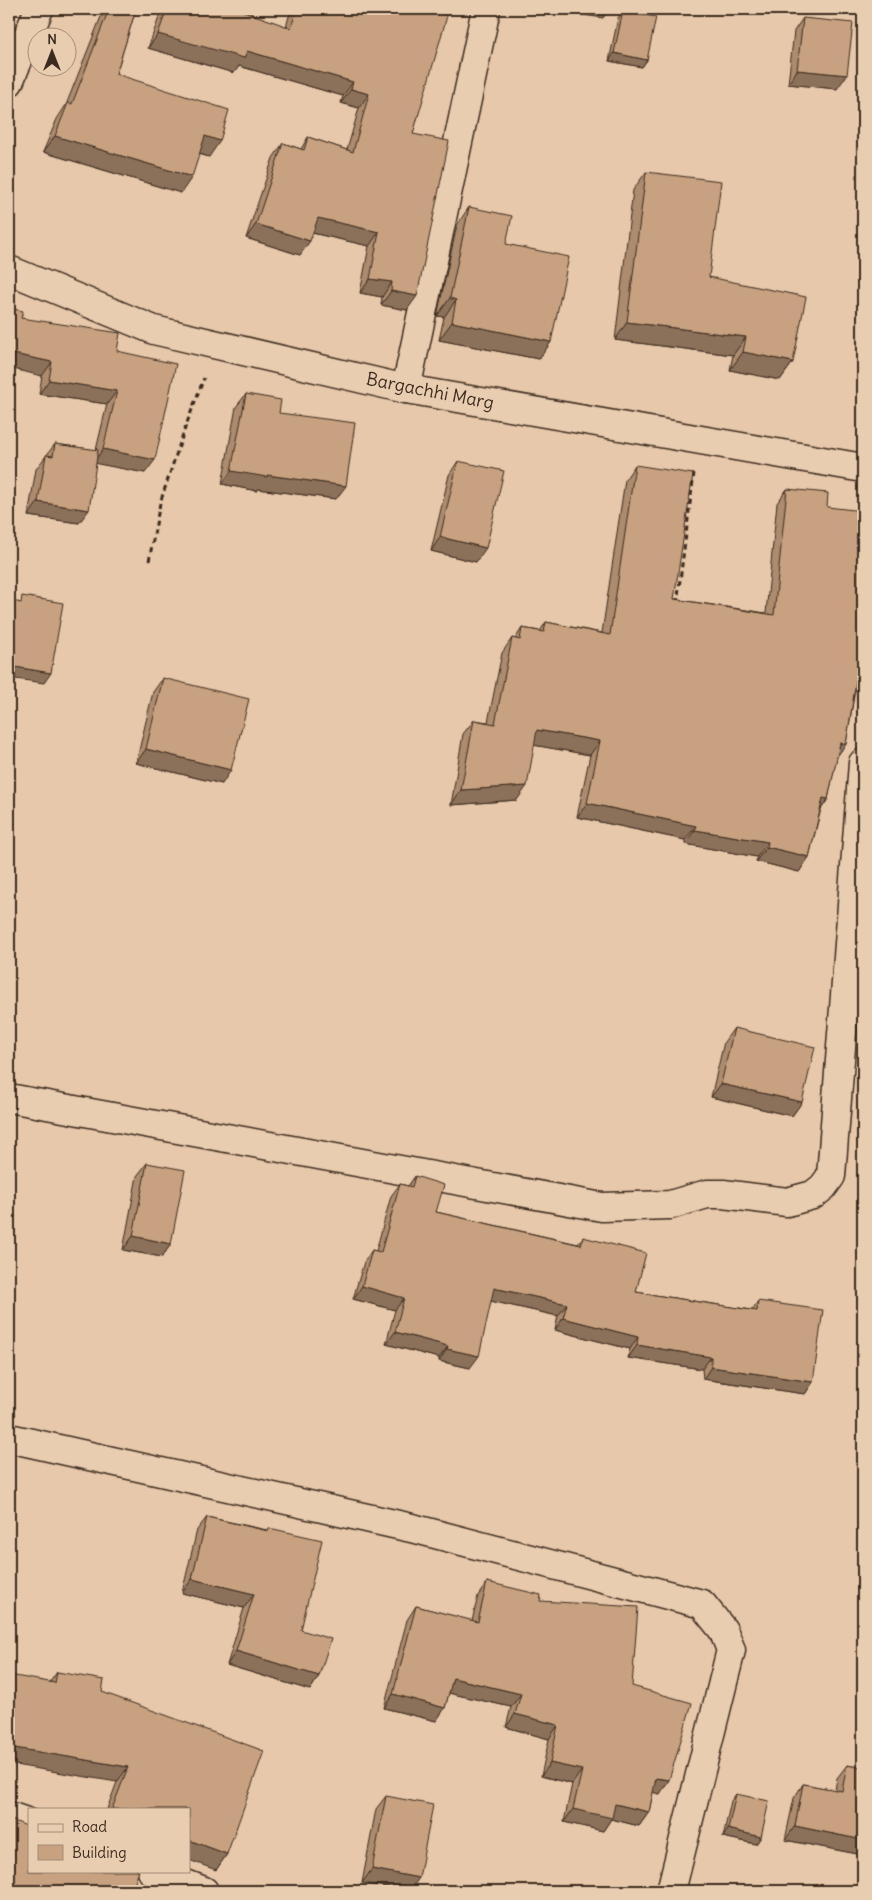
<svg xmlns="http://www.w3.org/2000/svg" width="872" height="1900" font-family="Delius,sans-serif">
	<rect width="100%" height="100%" fill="#e7c8aa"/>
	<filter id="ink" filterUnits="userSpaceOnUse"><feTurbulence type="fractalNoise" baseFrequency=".02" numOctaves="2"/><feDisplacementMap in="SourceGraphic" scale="10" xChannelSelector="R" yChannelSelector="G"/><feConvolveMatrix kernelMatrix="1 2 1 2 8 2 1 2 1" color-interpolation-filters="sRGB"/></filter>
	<g filter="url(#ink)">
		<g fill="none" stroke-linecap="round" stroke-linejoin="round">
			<!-- street casing -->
			<g stroke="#3b2a1e" stroke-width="31">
				<g id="street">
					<path d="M9,82L39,9"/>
					<path d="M406,389L486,9"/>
					<path d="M9,1098L602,1207L670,1205L707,1194H723L787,1202L813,1195L823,1187L831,1176L863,763"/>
					<path d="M9,1438L416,1529L702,1604L723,1630L731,1650L671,1891"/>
					<path d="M9,1816L29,1823"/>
					<path d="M152,1871L204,1891"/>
				</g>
			</g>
			<!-- secondary casing -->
			<g stroke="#3b2a1e" stroke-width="31">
				<path id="secondary" d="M9,270L154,330L406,389L863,468"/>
			</g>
			<!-- path -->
			<g stroke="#3b2a1e" stroke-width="3" stroke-dasharray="5 4" stroke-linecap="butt">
				<path d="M149,561L160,503L185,428L204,378"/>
				<path d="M677,603L694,473"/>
			</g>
			<!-- street -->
			<use href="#street" stroke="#e9cdb0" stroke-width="28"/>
			<!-- secondary -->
			<use href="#secondary" stroke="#e9cdb0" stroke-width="28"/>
		</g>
		<!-- wall -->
		<g fill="#ac8b6e" stroke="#3b2a1e">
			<path d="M104,9H136L116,74L209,157L199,154L181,193L43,152L57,119L66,105Z"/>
			<path d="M162,9H238L286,27L291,9H444L413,134L407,310L381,305L382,297L360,293L369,246L312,233L300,255L246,238L273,158L283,143L301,149L308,137L347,150L359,108L341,103L343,96L239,66L234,73L148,48Z"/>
			<path d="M623,11L647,60L642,67L609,61L618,18Z"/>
			<path d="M803,18L837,89L788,84L794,31Z"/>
			<path d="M646,172L709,277L793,362L780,380L730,370L733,355L615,340L633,190Z"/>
			<path d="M469,207L506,244L551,342L539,359L439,340L444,317L437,316L457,225Z"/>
			<path d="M21,318L117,351L145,473L96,463L79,523L28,516L36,469L55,444L96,450L107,404L39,394L42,376Z"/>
			<path d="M246,394L279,413L336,499L258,489L257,491L222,484L236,407Z"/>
			<path d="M458,461L476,562L431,551L449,475Z"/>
			<path d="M635,465L674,599L766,613L777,503L787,489L827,507L862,624L863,625V684L858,691L855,690L846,744L837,756L828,799L821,809L809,857L799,872L756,861L757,857L685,844V840L577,817L590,755L534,745L517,800L451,805L463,734L474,720L488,722L502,653L512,638L515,639L522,628L540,631L546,622L602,633L625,480Z"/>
			<path d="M163,678L222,784L136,763L153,692Z"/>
			<path d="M734,1028L802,1102L792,1116L711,1097L724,1042Z"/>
			<path d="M147,1163L171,1244L162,1257L123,1250L137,1176Z"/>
			<path d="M415,1176L436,1212L578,1244L583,1237L636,1292L752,1310L758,1301L813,1382L805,1394L703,1379L702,1369L628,1358L630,1349L555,1330L558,1316L491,1301L470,1368L439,1361V1358L386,1344L395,1310L353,1299L364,1262L372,1250L376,1251L391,1196L400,1184L408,1186Z"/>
			<path d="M207,1517L267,1530L269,1528L301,1630L319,1676L310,1690L227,1665L244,1608L182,1593L197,1530Z"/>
			<path d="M487,1582L540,1601L632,1686L660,1794L653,1792L649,1812L639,1826L611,1819L603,1831L564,1822L572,1784L541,1776L549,1739L506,1727L511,1707L449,1693L445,1708L436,1721L384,1708L407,1620L416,1606L472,1621L478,1596Z"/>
			<path d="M57,1672L102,1692L227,1854L216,1870L189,1809H107L117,1782L50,1682Z"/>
			<path d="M847,1765L863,1768V1855L785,1840L794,1798L803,1784L835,1790L837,1778Z"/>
			<path d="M736,1794L761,1837L756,1844L723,1837L731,1801Z"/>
			<path d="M386,1796L410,1891L362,1883L376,1809Z"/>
		</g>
		<!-- shaded-wall -->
		<g fill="#8c715a" stroke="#3b2a1e">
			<path d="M544,9H609L603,18Z"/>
			<path d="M158,34L247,51L353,82L343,96L239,66L234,73L148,48Z"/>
			<path d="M614,53L647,60L642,67L609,61Z"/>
			<path d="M797,70L847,75L837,89L788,84Z"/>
			<path d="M351,89L369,94L359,108L341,103Z"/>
			<path d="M55,136L192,177L181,193L43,152Z"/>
			<path d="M205,136L220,141L209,157L194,152Z"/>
			<path d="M318,218L379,232L369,246L308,232Z"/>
			<path d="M256,224L310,241L300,255L246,238Z"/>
			<path d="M370,279L392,282L382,297L360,293Z"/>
			<path d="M391,291L417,296L407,310L381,305Z"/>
			<path d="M450,298L456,300L444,317L437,316Z"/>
			<path d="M452,322L551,342L539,359L439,340Z"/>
			<path d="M627,322L746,337L733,355L615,340Z"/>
			<path d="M743,352L793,362L780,380L730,370Z"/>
			<path d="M9,353L52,362L42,376L9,368Z"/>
			<path d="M49,380L117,391L107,404L39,394Z"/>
			<path d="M103,449L155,460L145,473L93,463Z"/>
			<path d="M231,471L267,475L346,486L336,499L258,489L257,491L222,484Z"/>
			<path d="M38,502L89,510L79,523L28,516Z"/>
			<path d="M440,537L486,548L476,562L431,551Z"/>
			<path d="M9,666L51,673L44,683L9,678Z"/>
			<path d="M857,675L863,676V684L858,691L847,689Z"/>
			<path d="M537,730L600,741L590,755L527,744Z"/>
			<path d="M840,743L846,744L836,758Z"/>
			<path d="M146,749L231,770L222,784L136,763Z"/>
			<path d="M527,786L517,800L451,805L461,790Z"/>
			<path d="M823,798L828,799L818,814Z"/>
			<path d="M587,803L696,826L685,840L577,817Z"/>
			<path d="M695,830L768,842L757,857L685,844Z"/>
			<path d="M767,847L809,857L799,872L756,861Z"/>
			<path d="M721,1084L802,1102L792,1116L711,1097Z"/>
			<path d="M133,1236L171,1244L162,1257L123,1250Z"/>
			<path d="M362,1286L404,1298L395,1310L353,1299Z"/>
			<path d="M494,1288L567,1304L558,1316L486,1300Z"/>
			<path d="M563,1318L638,1337L630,1349L555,1330Z"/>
			<path d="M395,1332L448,1346L439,1358L386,1344Z"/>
			<path d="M637,1345L711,1357L702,1369L628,1358Z"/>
			<path d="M447,1349L479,1356L470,1368L439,1361Z"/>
			<path d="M711,1367L813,1382L805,1394L703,1379Z"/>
			<path d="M192,1579L254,1594L244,1608L182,1593Z"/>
			<path d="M236,1651L319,1676L310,1690L227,1665Z"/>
			<path d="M453,1678L521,1694L511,1707L444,1692Z"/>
			<path d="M393,1694L445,1708L436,1721L384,1708Z"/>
			<path d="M515,1714L558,1725L549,1739L506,1727Z"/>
			<path d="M9,1747L128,1767L117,1782L9,1764Z"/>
			<path d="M550,1763L582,1770L572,1784L541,1776Z"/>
			<path d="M656,1778L669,1780L660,1794L647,1791Z"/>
			<path d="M615,1804L649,1812L639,1826L611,1819L603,1831L564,1822L573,1809Z"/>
			<path d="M795,1826L863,1840V1855L785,1840Z"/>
			<path d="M728,1829L761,1837L756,1844L723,1837Z"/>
			<path d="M189,1840L227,1854L216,1870L189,1860Z"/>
			<path d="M372,1869L419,1878L410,1891L362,1883Z"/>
		</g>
		<!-- building -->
		<g fill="#c8a280" stroke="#3b2a1e">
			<path d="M109,9H136L116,74L229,110L220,141L205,136L192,177L55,136L68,103L72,104Z"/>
			<path d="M167,9H238L291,28L297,9H444L442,14L447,16L413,134L449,141L417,296L391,291L392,282L370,279L379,232L318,218L310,241L256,224L283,143L304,150L308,137L353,152L369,94L351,89L353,82L247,51L244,58L158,34Z"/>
			<path d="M623,11L656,17L647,60L614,53Z"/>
			<path d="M803,18L853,23L847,75L797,70Z"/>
			<path d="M646,172L721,181L709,277L806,297L793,362L743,352L746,337L627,322Z"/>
			<path d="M469,207L512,216L506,244L569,257L551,342L452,322L456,300L450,298Z"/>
			<path d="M9,308L23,311L21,318L120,333L117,351L176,364L155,460L103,449L117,391L49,380L52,362L9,353Z"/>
			<path d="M246,394L281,400L279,413L355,423L346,486L267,475V477L231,471Z"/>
			<path d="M55,444L98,450L89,510L38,502L46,455L53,456Z"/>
			<path d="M458,461L504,471L486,548L440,537Z"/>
			<path d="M635,465L693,474L674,599L774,615L787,489L828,493L827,507L863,511V612L862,624L863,625V676L857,675L846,744L840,743L828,799L823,798L809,857L767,847L768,842L695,830L696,826L587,803L600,741L537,730L527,786L461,790L474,720L495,724L512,638L520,640L522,628L544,632L546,622L610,635Z"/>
			<path d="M22,596L63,603L51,673L9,666V600L21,603Z"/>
			<path d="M163,678L249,699L231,770L146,749Z"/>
			<path d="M734,1028L815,1047L802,1102L721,1084Z"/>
			<path d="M147,1163L185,1170L171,1244L133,1236Z"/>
			<path d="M415,1176L444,1185L436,1212L581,1245L583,1237L646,1253L636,1292L757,1311L758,1301L823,1310L813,1382L711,1367V1357L637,1345L638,1337L563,1318L567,1304L494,1288L479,1356L447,1349L448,1346L395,1332L404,1298L362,1286L372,1250L381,1252L400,1184L412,1187Z"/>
			<path d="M207,1517L268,1531L269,1528L322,1540L301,1630L331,1639L319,1676L236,1651L254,1594L192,1579Z"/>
			<path d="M487,1582L541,1595L540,1601L638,1607L632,1686L692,1703L669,1780L656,1778L649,1812L615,1804L612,1818L573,1809L582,1770L550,1763L558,1725L515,1714L521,1694L453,1678L445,1708L393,1694L416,1606L478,1622Z"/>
			<path d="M57,1672L104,1680L102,1692L264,1751L227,1854L189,1840V1809H112L128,1767L9,1747V1675L55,1683Z"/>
			<path d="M847,1765L863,1768V1840L795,1826L803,1784L842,1791Z"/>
			<path d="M736,1794L769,1801L761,1837L728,1829Z"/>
			<path d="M386,1796L433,1805L419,1878L372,1869Z"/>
			<path d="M9,1819L29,1827V1871H139L132,1891H9Z"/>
		</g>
	</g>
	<g text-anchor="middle" stroke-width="4.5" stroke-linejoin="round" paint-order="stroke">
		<!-- street labels -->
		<g font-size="18" fill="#3b2a1e" stroke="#e9cdb0">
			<text transform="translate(430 391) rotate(11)" y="6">Bargachhi Marg</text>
		</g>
	</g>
	<!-- margin -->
	<rect width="872" height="1900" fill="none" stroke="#e9cdb0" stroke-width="30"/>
	<rect x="15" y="15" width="842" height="1870" fill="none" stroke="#3b2a1e" stroke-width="2" filter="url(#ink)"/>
	<!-- legend -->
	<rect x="28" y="1808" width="162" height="65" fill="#e9cdb0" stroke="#a38c76"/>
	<rect x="38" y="1824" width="25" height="8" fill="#e9cdb0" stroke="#a38c76"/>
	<text x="72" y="1832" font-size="15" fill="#3b2a1e">Road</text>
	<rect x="38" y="1845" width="25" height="15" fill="#c8a280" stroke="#a38c76"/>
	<text x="72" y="1858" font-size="15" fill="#3b2a1e">Building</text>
	<!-- north arrow -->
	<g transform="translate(52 52)"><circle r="24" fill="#e9cdb0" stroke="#a38c76"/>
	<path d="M0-4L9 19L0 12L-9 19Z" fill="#3b2a1e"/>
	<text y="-8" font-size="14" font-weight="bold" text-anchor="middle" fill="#3b2a1e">N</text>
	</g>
</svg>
